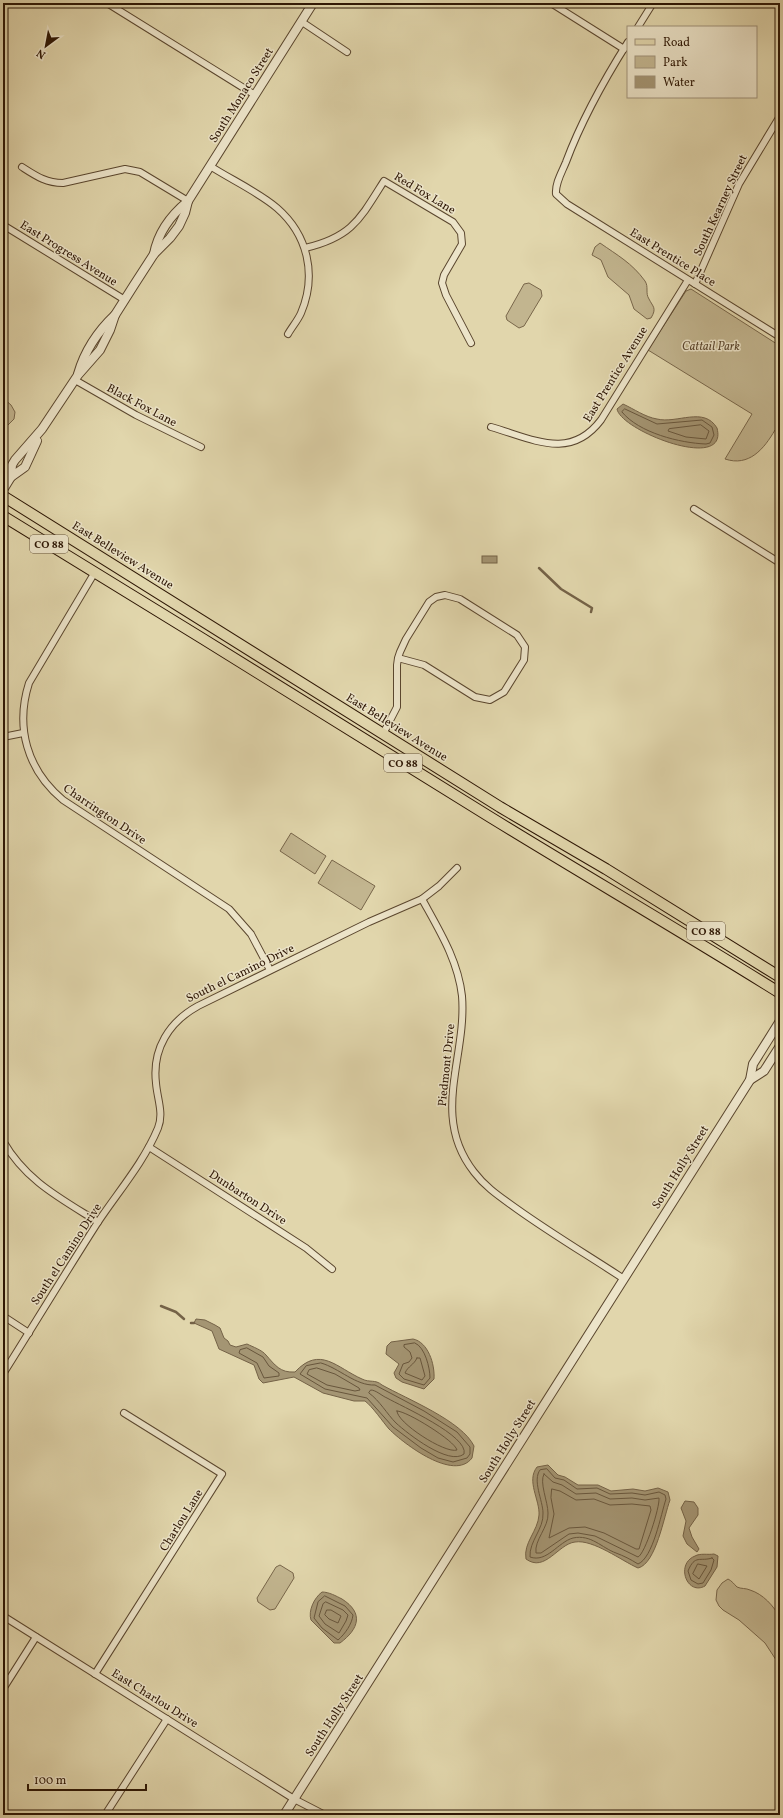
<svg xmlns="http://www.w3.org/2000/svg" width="783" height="1818" font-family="Vollkorn,serif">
	<rect width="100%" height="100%" fill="#e1d6ac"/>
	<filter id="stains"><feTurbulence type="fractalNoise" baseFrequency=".005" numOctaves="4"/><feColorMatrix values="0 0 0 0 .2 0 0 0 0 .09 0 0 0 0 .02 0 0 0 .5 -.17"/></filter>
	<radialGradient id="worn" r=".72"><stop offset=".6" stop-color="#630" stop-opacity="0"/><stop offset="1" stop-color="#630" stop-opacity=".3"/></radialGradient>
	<!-- green -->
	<g fill="#c2b58f" stroke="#78664a">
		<path d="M600,243C617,255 632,263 645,281C649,287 645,293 649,299C653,307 657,308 651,318L647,319L634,309L629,295L608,277L601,260L592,255L595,247Z"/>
		<path d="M529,283L541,290L542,296L524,326L519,328L507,320L506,316L524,284Z"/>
		<path d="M691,289L780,346V433L775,430C764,449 749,467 725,459L752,414L648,350L686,291Z"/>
		<path d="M3,398L11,405L15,412L14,419L3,430Z"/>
		<path d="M291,833L326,856L315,874L280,851Z"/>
		<path d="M332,860L375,886L361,910L318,883Z"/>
		<path d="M280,1565L293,1573L294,1578L275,1609L270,1610L258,1602L257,1598L276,1567Z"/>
		<path d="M728,1579C732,1581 734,1584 737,1587C741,1589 746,1588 750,1590C763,1594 774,1606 780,1618V1666L765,1643L739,1620L723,1610L719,1606L716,1600L717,1590L722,1583Z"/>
	</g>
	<!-- water -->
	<g fill="#a49573" stroke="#746247">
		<path d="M623,404C634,409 645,417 657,419C677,424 704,406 717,428C729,473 621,431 617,409Z"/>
		<rect x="482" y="556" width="15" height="7"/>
		<path d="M196,1319L205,1320L215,1325L220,1328L224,1338L228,1341L230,1345L236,1347L247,1344C253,1347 262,1350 266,1355C275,1365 280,1373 295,1372C320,1345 337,1368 362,1379C370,1383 375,1379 382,1385C407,1399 462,1421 474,1446L472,1458C454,1482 404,1444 389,1429C383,1422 372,1406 365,1401H354L323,1393L294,1377L263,1383L259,1379L254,1365L219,1349L212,1331L194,1323Z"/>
		<path d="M413,1339C428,1342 435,1364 434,1379L424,1389L402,1382L396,1378L394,1373L399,1364L386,1354L387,1346L391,1342Z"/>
		<path d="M548,1465L558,1475L565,1477L578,1485H598L611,1491L633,1489L645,1491L658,1488L668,1492L670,1500C664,1516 656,1564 638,1568C622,1561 593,1539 575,1542C558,1544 545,1573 526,1559C523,1543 538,1531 539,1515C540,1500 526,1481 537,1467Z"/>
		<path d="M685,1501L694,1502L698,1508V1515L689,1528L692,1537L699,1549L697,1552L687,1544L683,1536L686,1521L681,1508Z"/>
		<path d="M714,1554L718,1556L717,1567L705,1586C687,1596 675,1564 695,1556C700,1553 708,1555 714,1554Z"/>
		<path d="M322,1592C329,1592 336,1596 342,1599C364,1613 359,1629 340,1643H334L311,1620C308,1611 314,1598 322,1592Z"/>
	</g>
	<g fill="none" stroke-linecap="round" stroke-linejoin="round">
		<!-- shore -->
		<g stroke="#68563c" stroke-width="1">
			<path d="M625,409L657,424L702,420L712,427L714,435L710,443L706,444C680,443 639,433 622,412Z"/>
			<path d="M701,425L709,431L706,439L686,437L668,431L669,429Z"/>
			<path d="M415,1343C425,1347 430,1368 430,1378L424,1385L404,1379L399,1374L403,1364L409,1362L412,1358L410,1352L404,1347V1345Z"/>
			<path d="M247,1348L263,1357L269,1366L279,1373V1376L264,1378L257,1363L239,1353L240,1350Z"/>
			<path d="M417,1358H420L425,1376L422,1380L405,1373C408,1366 414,1365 417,1358Z"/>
			<path d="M321,1363C339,1368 356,1386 375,1385L424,1411L457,1432L470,1447V1454L467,1458L453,1462L438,1458L421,1448L393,1427L367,1398L325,1389L300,1374L306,1366Z"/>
			<path d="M317,1368L335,1374L359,1388L360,1390L355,1391L327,1385L307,1374L309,1370Z"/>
			<path d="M371,1390C376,1390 382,1396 387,1398C401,1406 469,1436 464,1454C449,1466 408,1434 396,1423C387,1414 380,1401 369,1393Z"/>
			<path d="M397,1411C407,1411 455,1441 457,1450C445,1454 396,1422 397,1411Z"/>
			<path d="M547,1469L555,1478L564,1480L577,1489L597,1488L610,1494L632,1493L645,1495L659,1492L665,1495L666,1499C661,1514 653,1558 638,1564C630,1559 624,1556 616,1553C602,1548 591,1534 573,1538C558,1542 547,1563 530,1557C529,1541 544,1529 543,1513C543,1501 532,1480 540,1470Z"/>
			<path d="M544,1474L553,1482L562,1485L576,1494L596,1493L610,1499L632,1498L645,1500L659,1498C660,1507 645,1554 638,1557L595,1536L578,1533L569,1534L541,1553H536C534,1540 549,1527 548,1513C548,1502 539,1482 544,1474Z"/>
			<path d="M552,1489L560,1491L576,1500L594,1499L610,1505L632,1504L650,1506L651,1510L639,1549H636L604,1533L585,1527L569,1528L549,1538L554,1514L551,1498Z"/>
			<path d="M712,1558L714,1560L711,1570L703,1583L698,1584L691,1580L688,1571C695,1554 700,1562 712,1558Z"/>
			<path d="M698,1564L707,1566L699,1579L693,1574Z"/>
			<path d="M325,1596L345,1606L353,1615C352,1624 345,1634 338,1640L322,1628L314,1618L318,1602Z"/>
			<path d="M326,1602L343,1610L348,1615L346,1621L339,1633L325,1624L319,1616L323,1604Z"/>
			<path d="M327,1610H331L341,1616L338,1623L329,1619L325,1615Z"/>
		</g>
		<!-- stream -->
		<g stroke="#746247" stroke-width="2.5">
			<path d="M539,568L561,589L592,608L591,612"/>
			<path d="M161,1306L176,1312L184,1319"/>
			<path d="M191,1323H194"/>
		</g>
		<!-- minor casing -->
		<g stroke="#5a462e" stroke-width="8">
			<g id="minor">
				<path d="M107,3L255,95"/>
				<path d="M551,3L624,49"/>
				<path d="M302,22L347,52"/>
				<path d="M638,27L653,3"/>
				<path d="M628,42C604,80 582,119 566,162C562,172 555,183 556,194L567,204L780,337"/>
				<path d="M210,166C230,179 260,193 277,208C308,235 317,275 301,313C298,320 292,327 288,334"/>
				<path d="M22,167C36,176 46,183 63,183L125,169L140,172L188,201"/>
				<path d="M3,225L125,300"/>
				<path d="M305,248C352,237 360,219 384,181L453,222L461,233L462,244L444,275L442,283L446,295L471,343"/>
				<path d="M695,284L739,184L780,116"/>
				<path d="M75,380L136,415L201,447"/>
				<path d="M491,427C533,439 570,461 601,420L688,280"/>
				<path d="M694,509L780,563"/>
				<path d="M95,572L29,683C15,727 27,770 63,800L229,909L251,934L270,970"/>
				<path d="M383,734L397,707V665L398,658L400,652L406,639L429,602L436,597L445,595L460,599L517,635L525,647L524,660L504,692L490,700L475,697L424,665L398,658"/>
				<path d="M3,737L23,733"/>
				<path d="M422,899C439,930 458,960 462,996C467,1058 430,1116 474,1172C486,1188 502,1198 517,1209C552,1234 589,1256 624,1279"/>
				<path d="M3,1141C26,1181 60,1198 98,1222"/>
				<path d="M149,1147L306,1248L332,1269"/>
				<path d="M3,1316L29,1333"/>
				<path d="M3,1374C35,1323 66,1272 98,1222C118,1192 144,1162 158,1128C164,1113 157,1098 156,1083C152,1049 169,1022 198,1006L369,922L422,899L439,886L457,868"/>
				<path d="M3,1616L294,1799L325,1815"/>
				<path d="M95,1674L222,1474L124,1413"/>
				<path d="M3,1689L36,1637"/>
				<path d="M105,1815L167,1719"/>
			</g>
		</g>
		<!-- tertiary casing -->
		<g stroke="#5a462e" stroke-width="10">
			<g id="tertiary">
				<path d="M154,254C158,232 171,215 188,201L313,3"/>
				<path d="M78,374C85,350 97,332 115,315"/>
				<path d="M11,477L25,467L37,441"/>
				<path d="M3,490L11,477L12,465L15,460L42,429L78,375L100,350L110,330L115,315L134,285L154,254L170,238L179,226L185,213L188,201"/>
				<path d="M750,1080L764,1071L780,1046"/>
				<path d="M284,1815L750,1080L753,1064L780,1021"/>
			</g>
		</g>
		<!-- primary casing -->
		<g stroke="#2d1604" stroke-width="12">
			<g id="primary">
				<path d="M3,496L500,807L606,869L780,977"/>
				<path d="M3,516C166,615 328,717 490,817C586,876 684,933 780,993"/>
			</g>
		</g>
		<!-- minor -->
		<use href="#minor" stroke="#ece4c9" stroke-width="6"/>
		<!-- tertiary -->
		<use href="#tertiary" stroke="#ece4c9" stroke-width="8"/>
		<!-- primary -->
		<use href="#primary" stroke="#e1d6ac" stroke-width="10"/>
	</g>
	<g text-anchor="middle" stroke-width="3" stroke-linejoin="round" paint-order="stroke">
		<!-- shield labels -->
		<g fill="#ece4c9" stroke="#66543f" stroke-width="1">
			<rect x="30" y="535" width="38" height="18" rx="3"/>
			<rect x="384" y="754" width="38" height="18" rx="3"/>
			<rect x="687" y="922" width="38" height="18" rx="3"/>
		</g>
		<g font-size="11" font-weight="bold" fill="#2d1604">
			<text x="49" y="548">CO 88</text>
			<text x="403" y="767">CO 88</text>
			<text x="706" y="935">CO 88</text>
		</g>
		<!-- street labels -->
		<g font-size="12" fill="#2d1604" stroke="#ece4c9">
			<text transform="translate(241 95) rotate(-58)" y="4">South Monaco Street</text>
			<text transform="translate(425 193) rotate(31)" y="4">Red Fox Lane</text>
			<text transform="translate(720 205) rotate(-65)" y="4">South Kearney Street</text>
			<text transform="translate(69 253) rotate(32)" y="4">East Progress Avenue</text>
			<text transform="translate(673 257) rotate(32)" y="4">East Prentice Place</text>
			<text transform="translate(615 374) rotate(-58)" y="4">East Prentice Avenue</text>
			<text transform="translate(142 405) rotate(28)" y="4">Black Fox Lane</text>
			<text transform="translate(123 555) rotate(32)" y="4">East Belleview Avenue</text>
			<text transform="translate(397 727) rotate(32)" y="4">East Belleview Avenue</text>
			<text transform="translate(105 814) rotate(34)" y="4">Charrington Drive</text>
			<text transform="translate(240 973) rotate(-26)" y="4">South el Camino Drive</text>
			<text transform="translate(446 1065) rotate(-84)" y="4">Piedmont Drive</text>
			<text transform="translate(680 1167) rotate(-58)" y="4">South Holly Street</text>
			<text transform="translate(248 1197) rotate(33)" y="4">Dunbarton Drive</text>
			<text transform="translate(66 1254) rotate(-57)" y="4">South el Camino Drive</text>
			<text transform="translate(507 1441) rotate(-58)" y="4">South Holly Street</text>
			<text transform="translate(181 1520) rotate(-58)" y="4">Charlou Lane</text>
			<text transform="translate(155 1698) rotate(32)" y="4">East Charlou Drive</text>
			<text transform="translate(334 1715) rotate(-57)" y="4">South Holly Street</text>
		</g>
		<!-- park labels -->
		<g font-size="12" font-style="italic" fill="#5a462e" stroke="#ece4c9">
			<text x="711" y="350">Cattail Park</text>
		</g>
	</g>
	<!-- margin -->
	<rect width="783" height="1818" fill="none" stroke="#e1d6ac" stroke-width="16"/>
	<rect x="4" y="4" width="775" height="1810" fill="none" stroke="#2d1604" stroke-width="2"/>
	<rect x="8" y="8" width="767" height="1802" fill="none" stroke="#2d1604"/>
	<!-- legend -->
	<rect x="627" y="26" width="130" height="72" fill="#ece4c9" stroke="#a0927a"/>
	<rect x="635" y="39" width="20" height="6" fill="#e1d6ac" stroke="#a0927a"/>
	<text x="663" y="46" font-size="12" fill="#2d1604">Road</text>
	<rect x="635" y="56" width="20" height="12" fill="#c2b58f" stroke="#a0927a"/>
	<text x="663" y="66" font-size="12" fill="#2d1604">Park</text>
	<rect x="635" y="76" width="20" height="12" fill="#a49573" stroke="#a0927a"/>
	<text x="663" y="86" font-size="12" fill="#2d1604">Water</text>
	<!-- north arrow -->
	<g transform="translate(46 46) rotate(212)" stroke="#ece4c9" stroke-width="3" paint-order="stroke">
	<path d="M0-3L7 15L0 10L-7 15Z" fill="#2d1604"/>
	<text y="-6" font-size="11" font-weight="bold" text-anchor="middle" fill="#2d1604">N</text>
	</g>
	<!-- scale -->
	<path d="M28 1784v6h118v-6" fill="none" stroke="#2d1604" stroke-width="2"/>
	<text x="34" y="1784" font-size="12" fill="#2d1604" stroke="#ece4c9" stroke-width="3" paint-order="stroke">100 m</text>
	<rect width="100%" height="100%" filter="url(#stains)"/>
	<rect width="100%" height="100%" fill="url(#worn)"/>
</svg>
